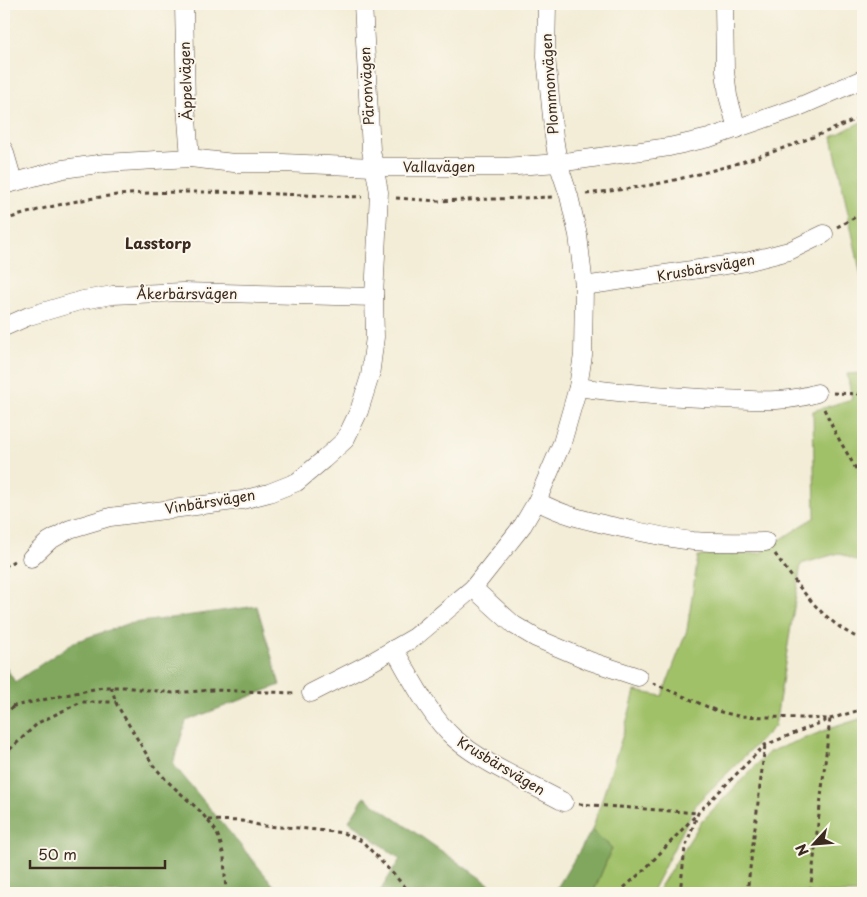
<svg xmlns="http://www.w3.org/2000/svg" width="867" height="897" font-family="'Playpen Sans',sans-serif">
	<rect width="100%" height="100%" fill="#fbf7ec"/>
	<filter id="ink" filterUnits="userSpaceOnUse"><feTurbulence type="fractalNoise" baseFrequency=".02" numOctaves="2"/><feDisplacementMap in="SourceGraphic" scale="10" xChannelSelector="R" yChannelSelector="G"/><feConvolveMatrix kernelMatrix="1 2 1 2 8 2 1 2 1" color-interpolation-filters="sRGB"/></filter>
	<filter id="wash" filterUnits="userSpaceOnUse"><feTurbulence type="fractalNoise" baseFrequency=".0096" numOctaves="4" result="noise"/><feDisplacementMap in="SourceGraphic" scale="20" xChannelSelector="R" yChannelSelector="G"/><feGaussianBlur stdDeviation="1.12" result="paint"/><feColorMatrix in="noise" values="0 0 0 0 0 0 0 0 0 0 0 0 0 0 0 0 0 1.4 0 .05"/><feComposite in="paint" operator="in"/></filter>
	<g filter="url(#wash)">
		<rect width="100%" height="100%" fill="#f3edd7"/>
		<!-- green -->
		<g fill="#a1c169" stroke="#6e7644">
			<path d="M863,121V285L832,137Z"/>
			<path d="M863,373V564L839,553L801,564L775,726L697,803L651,893H593L612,848L592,830L625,728L635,691L662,696L687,630L698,556L760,553L815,517L813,411L852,399L847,374Z"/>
			<path d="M863,718V893H656L702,821L769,752L834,727Z"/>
		</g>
		<!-- forest -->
		<g fill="#80a75d" stroke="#5e683e">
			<path d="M257,606L280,685L186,721L173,764L280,893H4V664L15,682L74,642L127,624Z"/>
			<path d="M364,797L502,893H379L400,859L349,821Z"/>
			<path d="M592,830L612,848L593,893H554Z"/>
		</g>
	</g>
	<g filter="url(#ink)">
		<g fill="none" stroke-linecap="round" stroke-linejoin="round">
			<!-- street casing -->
			<g stroke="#57473a" stroke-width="19">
				<g id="street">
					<path d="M184,4L186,106L190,158"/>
					<path d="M724,4L725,71L728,96L737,129"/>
					<path d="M4,150L13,181"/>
					<path d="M4,185L63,169L105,163L190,158L234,163H283L373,167H504L558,163L669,147L709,138L796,108L863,79"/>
					<path d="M584,286L746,262L789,251L824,234"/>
					<path d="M4,327L29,316L83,300L113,295L183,292L374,297"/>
					<path d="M578,387C626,394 674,397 723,399C754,400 787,403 817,393"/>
					<path d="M537,501C562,515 588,521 617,527C642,532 667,538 693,541C717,543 741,542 766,542"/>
					<path d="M31,558L49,541L70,529L110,517L242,500L269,493L297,482L323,460L345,440L359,411L370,376L375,337L374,297L379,192L371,150L363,4"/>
					<path d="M473,588L514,625L536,638L590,661L638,677"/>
					<path d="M394,649C410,676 431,718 454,738C482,763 531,784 564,802"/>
					<path d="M311,693L370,663L415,637L473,588L523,525L537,501L562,443L578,387L583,355L584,286L578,235L569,196L558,163L554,137L546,57L547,4"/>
				</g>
			</g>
			<!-- path -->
			<g stroke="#57473a" stroke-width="3" stroke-dasharray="4 4" stroke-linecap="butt">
				<path d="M586,194C611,191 636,188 661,183C730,168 799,145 863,116"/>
				<path d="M396,198L437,201L552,197"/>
				<path d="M4,220C45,207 87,197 130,194C207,189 285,195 362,197"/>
				<path d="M837,227L863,213"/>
				<path d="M833,393L863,394"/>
				<path d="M824,409L836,434L863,481"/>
				<path d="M775,554C799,587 824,624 863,640"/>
				<path d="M4,567L14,561"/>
				<path d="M653,683L717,711L738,716L830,719L810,893"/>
				<path d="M111,687L117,705L153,765L167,781L200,811L216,831L220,841L224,857L226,893"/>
				<path d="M4,704L14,706L103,687H124L173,693L213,690L295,693"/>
				<path d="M4,714L13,707"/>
				<path d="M4,755L38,723L81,702H116"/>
				<path d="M579,804L698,813"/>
				<path d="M208,820L242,821L263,826L299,828L343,833L362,841L411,893"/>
				<path d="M618,893L644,870L696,815"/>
				<path d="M680,893L685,848L698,813L765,745L830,719L863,709"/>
				<path d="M747,893L765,745"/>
			</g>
			<!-- street -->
			<use href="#street" stroke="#fff" stroke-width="18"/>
		</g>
	</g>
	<g text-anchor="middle" stroke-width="4" stroke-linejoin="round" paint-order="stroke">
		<!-- street labels -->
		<g font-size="14" fill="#3b2a1e" stroke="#fbf7ec">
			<text transform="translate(186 81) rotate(-92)" y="5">Äppelvägen</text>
			<text transform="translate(550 84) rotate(-94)" y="5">Plommonvägen</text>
			<text transform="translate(367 86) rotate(-93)" y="5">Päronvägen</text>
			<text x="439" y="172">Vallavägen</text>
			<text transform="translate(706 268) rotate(-10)" y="5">Krusbärsvägen</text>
			<text x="187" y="299">Åkerbärsvägen</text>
			<text transform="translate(210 502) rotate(-9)" y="5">Vinbärsvägen</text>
			<text transform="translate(501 766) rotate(31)" y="5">Krusbärsvägen</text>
		</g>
		<!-- neighbourhood labels -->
		<g font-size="15" font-weight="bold" fill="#3b2a1e" stroke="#fbf7ec">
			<text x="158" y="249">Lasstorp</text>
		</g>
	</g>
	<!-- margin -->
	<rect width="867" height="897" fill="none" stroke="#fbf7ec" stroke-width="20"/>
	<!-- north arrow -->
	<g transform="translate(814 844) rotate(244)" stroke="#fbf7ec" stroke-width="4" paint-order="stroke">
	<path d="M0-4L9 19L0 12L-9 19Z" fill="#3b2a1e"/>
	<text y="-8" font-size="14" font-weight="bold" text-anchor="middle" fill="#3b2a1e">N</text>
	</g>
	<!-- scale -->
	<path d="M30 860v8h135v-8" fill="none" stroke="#3b2a1e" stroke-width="2.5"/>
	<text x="38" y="860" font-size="15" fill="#3b2a1e" stroke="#fbf7ec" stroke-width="4" paint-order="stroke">50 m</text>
</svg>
